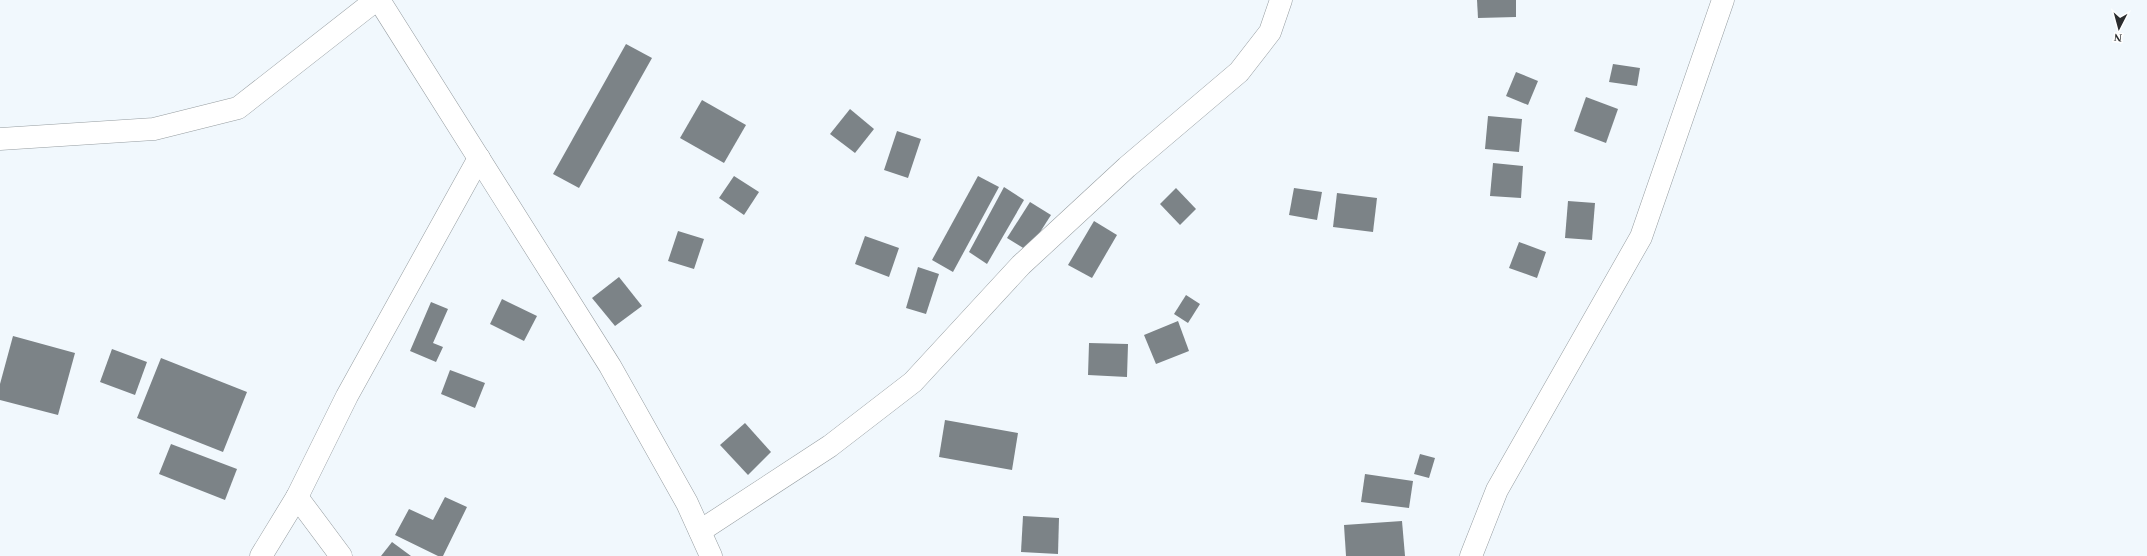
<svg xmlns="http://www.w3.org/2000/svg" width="2147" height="556" font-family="Georgia,serif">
	<rect width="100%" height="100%" fill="#f1f8fd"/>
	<!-- building -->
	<g fill="#7c8387">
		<path d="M1477,0H1516V17L1478,18Z"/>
		<path d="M626,44L652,58L579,188L553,174Z"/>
		<path d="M1613,64L1640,68L1637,86L1609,82Z"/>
		<path d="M1516,72L1538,81L1528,105L1506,96Z"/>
		<path d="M1586,97L1618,109L1606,143L1574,131Z"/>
		<path d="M702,100L746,125L724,163L680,138Z"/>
		<path d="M850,109L874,129L855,153L830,134Z"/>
		<path d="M1488,116L1522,119L1519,152L1485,149Z"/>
		<path d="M897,131L921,139L908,178L884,170Z"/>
		<path d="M1493,163L1523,166L1521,198L1490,196Z"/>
		<path d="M734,176L759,192L744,215L719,198Z"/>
		<path d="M978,176L999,187L953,272L932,260Z"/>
		<path d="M1004,187L1024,200L987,264L969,252Z"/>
		<path d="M1176,188L1196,209L1180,225L1160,204Z"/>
		<path d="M1294,188L1322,192L1317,220L1289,215Z"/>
		<path d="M1337,193L1377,198L1373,232L1333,227Z"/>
		<path d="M1568,201L1595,203L1592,240L1565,238Z"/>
		<path d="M1030,202L1051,215L1028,251L1007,238Z"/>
		<path d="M1094,221L1117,235L1092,278L1068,265Z"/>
		<path d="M678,231L704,239L694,269L668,261Z"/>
		<path d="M865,236L899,248L889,277L855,264Z"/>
		<path d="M1519,242L1546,252L1537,278L1509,268Z"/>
		<path d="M918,267L939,274L926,314L906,308Z"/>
		<path d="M619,277L642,306L615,326L592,298Z"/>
		<path d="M1186,295L1200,304L1188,323L1174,314Z"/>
		<path d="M502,299L537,316L524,341L490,324Z"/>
		<path d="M431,302L448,309L433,343L443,347L436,362L410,351Z"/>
		<path d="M1178,321L1189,351L1156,364L1144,335Z"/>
		<path d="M13,336L75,353L58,415L0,400V384Z"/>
		<path d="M1089,343L1128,344L1127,377L1088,375Z"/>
		<path d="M112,349L147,362L135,395L100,382Z"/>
		<path d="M161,358L247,392L223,452L137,418Z"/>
		<path d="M450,370L485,383L475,408L441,394Z"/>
		<path d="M945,420L1018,433L1012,470L939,457Z"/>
		<path d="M745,423L771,452L748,475L720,445Z"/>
		<path d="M171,444L237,469L225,500L159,474Z"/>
		<path d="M1420,454L1435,458L1429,478L1414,474Z"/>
		<path d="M1365,474L1413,481L1409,508L1361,502Z"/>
		<path d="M445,497L467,507L443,556H438L395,535L409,509L433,520Z"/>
		<path d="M1023,516L1059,518L1058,554L1021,552Z"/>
		<path d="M1402,521L1405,556H1346L1344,525Z"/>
		<path d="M392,542L411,556H381Z"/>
	</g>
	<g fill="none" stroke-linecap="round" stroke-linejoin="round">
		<!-- street casing -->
		<g stroke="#969da1" stroke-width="23">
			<g id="street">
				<path d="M379,0L610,366L687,503L711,556"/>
				<path d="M0,139L154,129L238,108L376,0"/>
				<path d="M297,497L341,556"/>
				<path d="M700,531L830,446L913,382L1021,265L1127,167L1239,72L1270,32L1281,0"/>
				<path d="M261,556L297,497L347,396L479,158"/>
				<path d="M1471,556L1497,490L1641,237L1723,0"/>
			</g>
		</g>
		<!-- street -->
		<use href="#street" stroke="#fff" stroke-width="22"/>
	</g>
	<!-- north arrow -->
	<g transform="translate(2119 28) rotate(186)" stroke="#ffffff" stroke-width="3" paint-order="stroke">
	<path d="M0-3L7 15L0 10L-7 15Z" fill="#2b2d2f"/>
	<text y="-6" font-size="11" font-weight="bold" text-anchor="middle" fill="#2b2d2f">N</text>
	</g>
</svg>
